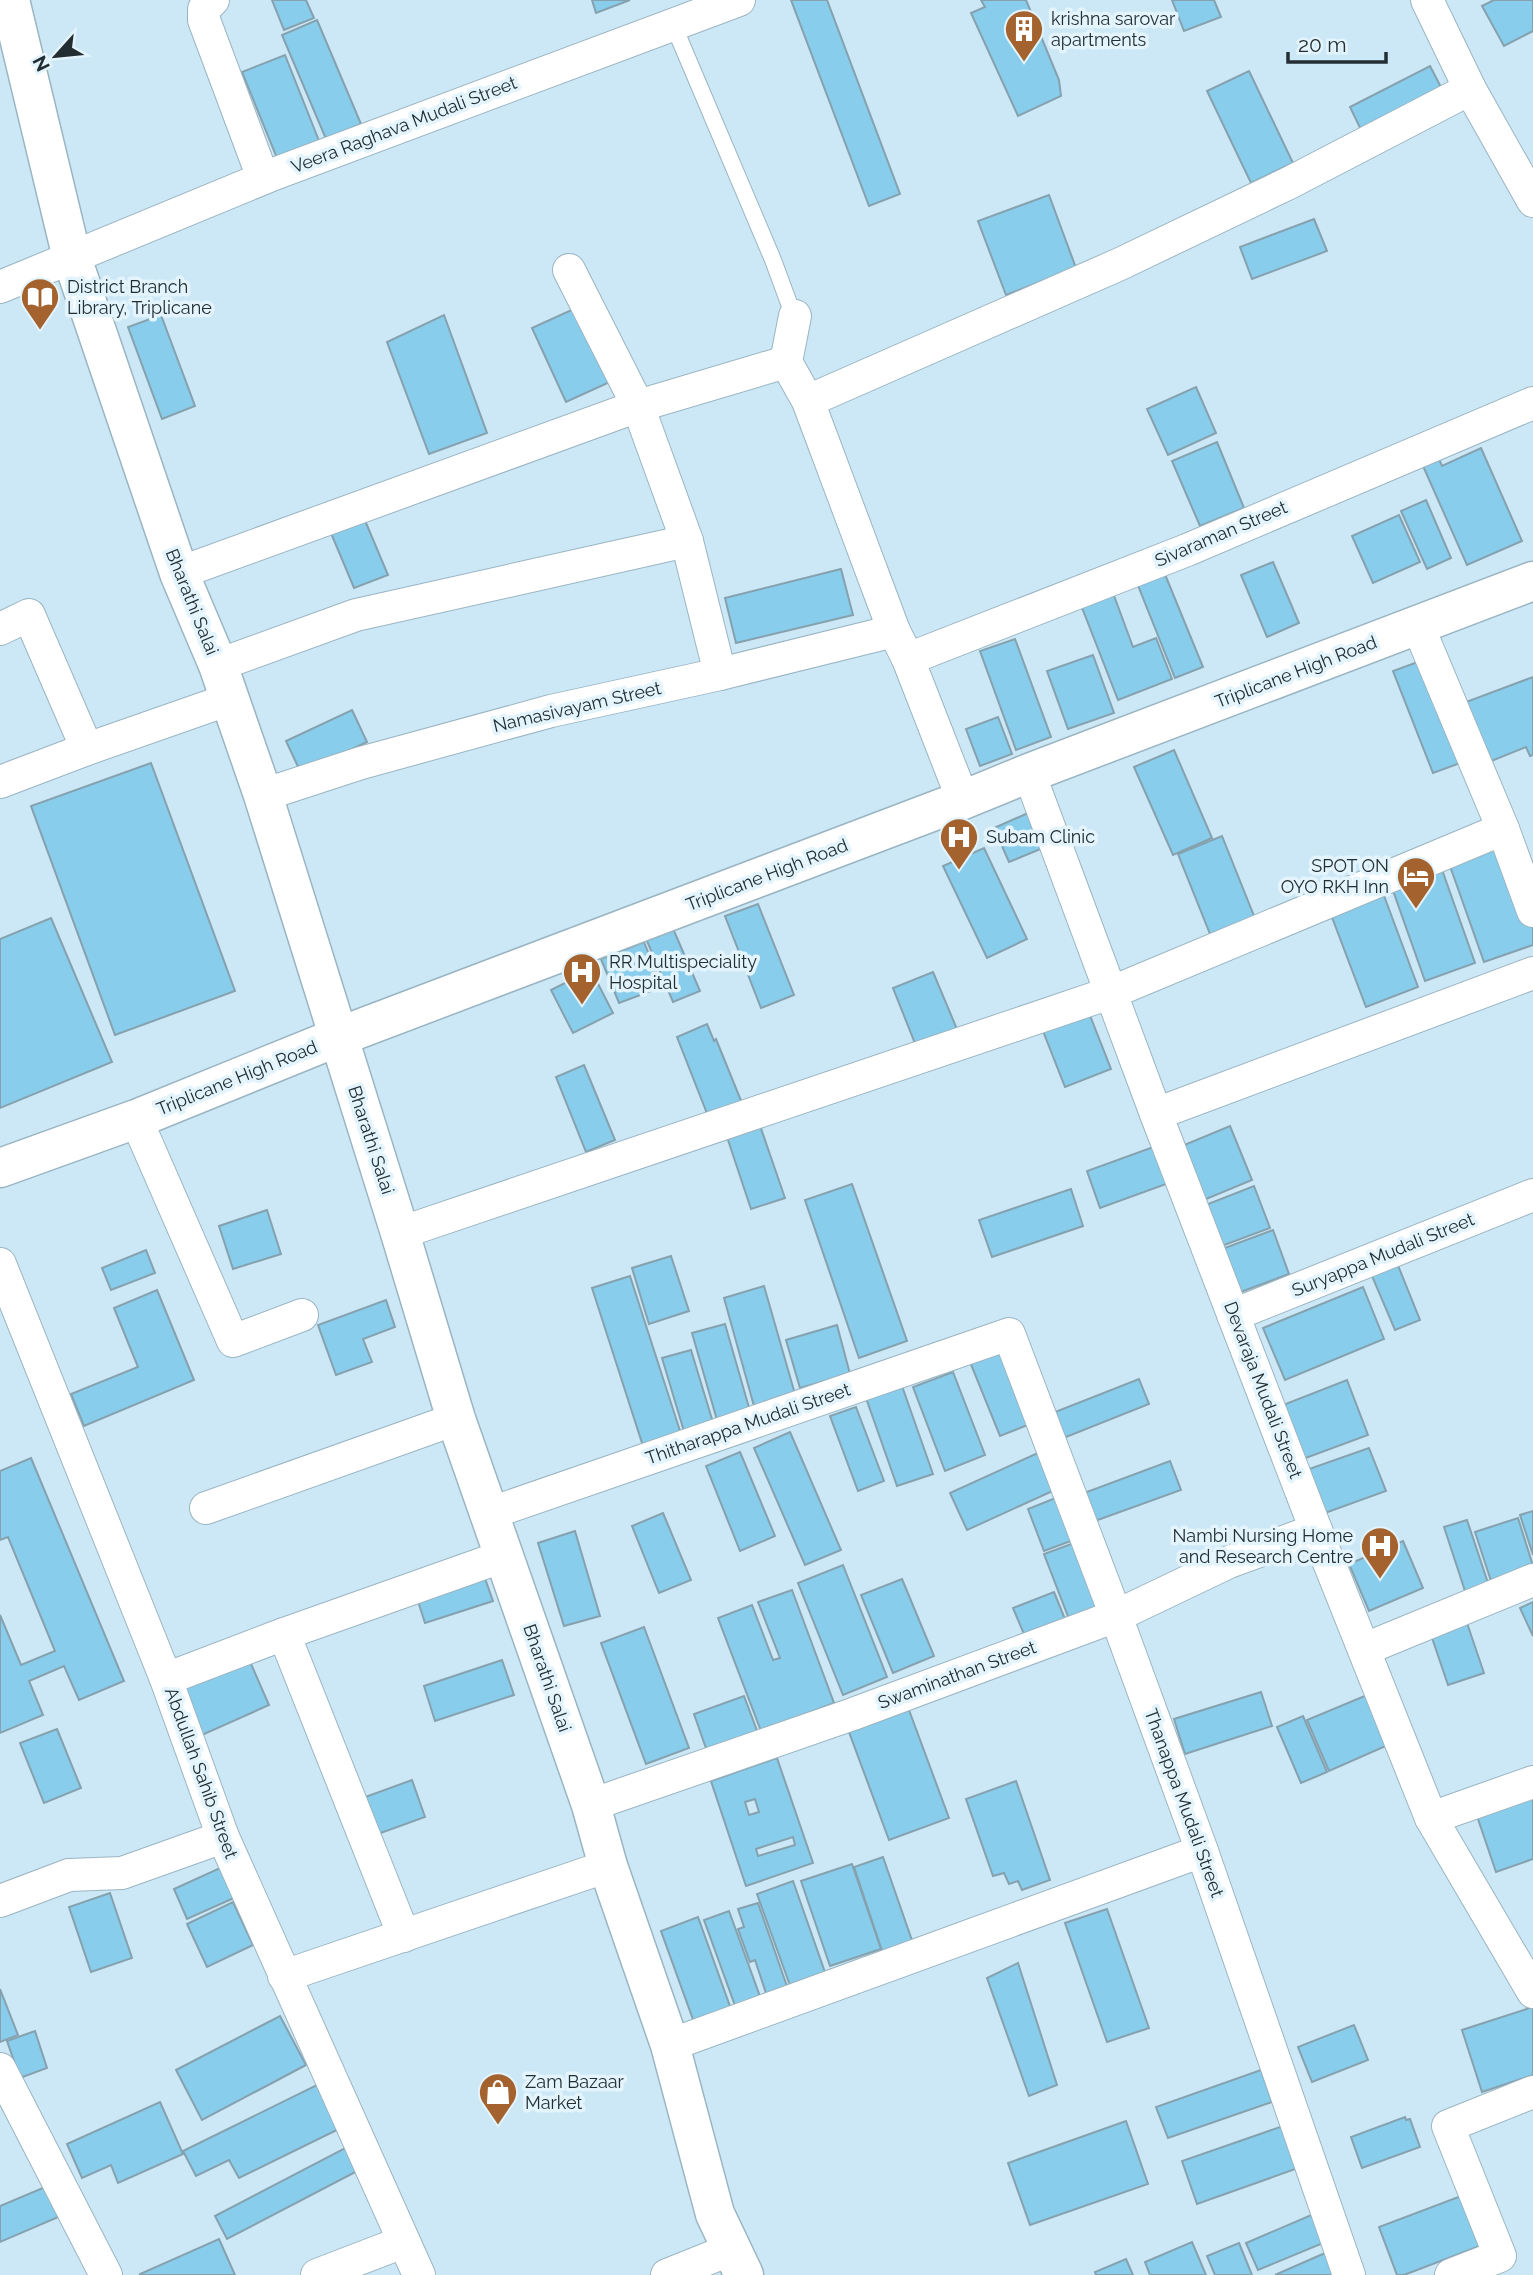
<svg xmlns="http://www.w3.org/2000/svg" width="1533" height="2275" font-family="Raleway,sans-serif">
	<rect width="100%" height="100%" fill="#cce8f6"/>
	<!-- building -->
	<g fill="#88cdec" stroke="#86a1ae" stroke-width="2" fill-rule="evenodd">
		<path d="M272,0H306L314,18L284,30Z"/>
		<path d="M592,0H630L596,13Z"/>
		<path d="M791,0H827L900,194L869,206Z"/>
		<path d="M981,0H1026L1059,80L1061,96L1018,116L971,13L985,7Z"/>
		<path d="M1172,0H1214L1221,17L1184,31Z"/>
		<path d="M1494,0H1533V31L1504,46L1482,6Z"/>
		<path d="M317,20L361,124L326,139L282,35Z"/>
		<path d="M285,55L321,146L279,163L242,72Z"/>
		<path d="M1430,66L1443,91L1362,132L1350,107Z"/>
		<path d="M1249,71L1293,163L1251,183L1207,91Z"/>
		<path d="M1049,195L1076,268L1006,295L978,221Z"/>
		<path d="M1314,219L1327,251L1252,279L1240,247Z"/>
		<path d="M578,307L612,381L566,402L532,328Z"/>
		<path d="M161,315L195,406L162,419L128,327Z"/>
		<path d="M444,315L487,433L429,454L387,342Z"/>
		<path d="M1196,387L1216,433L1168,455L1147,409Z"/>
		<path d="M1217,442L1244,508L1200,526L1172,461Z"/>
		<path d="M1481,448L1522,541L1467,565L1419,457L1435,450L1442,466Z"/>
		<path d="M1426,500L1451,558L1427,569L1401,511Z"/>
		<path d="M361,511L388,575L354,588L328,526Z"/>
		<path d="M1399,515L1420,562L1373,583L1352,536Z"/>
		<path d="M1273,562L1299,623L1267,637L1241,575Z"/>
		<path d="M841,569L853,615L736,643L725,598Z"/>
		<path d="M1164,572L1203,667L1175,678L1137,583Z"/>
		<path d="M1113,593L1133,647L1156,638L1172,679L1118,700L1081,605Z"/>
		<path d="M1015,639L1051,737L1016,750L980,651Z"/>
		<path d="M1093,655L1114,713L1068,729L1047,671Z"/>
		<path d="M1423,660L1463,762L1433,773L1393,671Z"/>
		<path d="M1533,677V755L1530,756L1526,747L1489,762L1466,702Z"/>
		<path d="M352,710L367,742L301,773L286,741Z"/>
		<path d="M998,717L1012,754L980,766L966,729Z"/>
		<path d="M1174,750L1212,838L1173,855L1134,767Z"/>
		<path d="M151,763L235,991L115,1035L31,806Z"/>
		<path d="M1028,813L1043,848L1009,862L994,828Z"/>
		<path d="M1222,836L1256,921L1212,939L1178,854Z"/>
		<path d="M1504,846L1533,926V945L1484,962L1450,866Z"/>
		<path d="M984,848L1027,939L987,958L943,866Z"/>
		<path d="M1440,864L1475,963L1425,981L1390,882Z"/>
		<path d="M1380,885L1418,987L1366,1007L1327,904Z"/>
		<path d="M758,904L794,995L761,1008L725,916Z"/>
		<path d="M51,918L112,1062L0,1108V939Z"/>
		<path d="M671,924L700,991L673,1002L644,934Z"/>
		<path d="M644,942L662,987L619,1003L601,959Z"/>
		<path d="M591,970L613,1013L573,1033L551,990Z"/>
		<path d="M933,972L959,1034L918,1051L893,988Z"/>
		<path d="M1089,1013L1111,1069L1065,1087L1043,1031Z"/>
		<path d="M707,1024L714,1041L716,1039L744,1108L710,1121L677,1037Z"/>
		<path d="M584,1065L615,1140L586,1152L556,1077Z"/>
		<path d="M756,1114L785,1198L751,1209L723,1125Z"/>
		<path d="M1230,1126L1252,1180L1199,1202L1177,1148Z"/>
		<path d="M1156,1146L1169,1183L1100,1208L1087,1171Z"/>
		<path d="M852,1184L907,1341L859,1358L805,1200Z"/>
		<path d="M1254,1186L1270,1228L1219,1247L1203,1206Z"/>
		<path d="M1071,1189L1083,1226L992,1257L979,1220Z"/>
		<path d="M267,1210L281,1254L233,1269L219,1226Z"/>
		<path d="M1273,1230L1289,1274L1238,1293L1222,1249Z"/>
		<path d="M146,1250L155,1273L111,1290L102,1268Z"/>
		<path d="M671,1256L689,1311L649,1324L632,1268Z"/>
		<path d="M1395,1258L1420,1320L1395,1330L1369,1269Z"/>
		<path d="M630,1276L681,1434L643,1446L592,1288Z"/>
		<path d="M764,1286L795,1394L754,1406L724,1298Z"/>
		<path d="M1363,1287L1384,1339L1285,1380L1263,1328Z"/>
		<path d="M157,1290L194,1380L84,1426L71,1394L138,1367L114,1308Z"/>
		<path d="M386,1300L395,1327L363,1339L372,1362L336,1375L318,1325Z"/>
		<path d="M725,1324L752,1418L719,1427L692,1333Z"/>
		<path d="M837,1325L850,1374L800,1388L786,1340Z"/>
		<path d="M1005,1348L1035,1422L1000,1436L970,1362Z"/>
		<path d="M691,1350L715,1429L686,1438L662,1358Z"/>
		<path d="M953,1372L985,1455L945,1471L913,1387Z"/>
		<path d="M1139,1379L1149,1404L1061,1439L1050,1414Z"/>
		<path d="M1347,1380L1368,1435L1303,1459L1283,1405Z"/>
		<path d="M902,1386L933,1474L897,1486L866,1398Z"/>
		<path d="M856,1407L884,1481L858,1491L830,1416Z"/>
		<path d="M790,1432L841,1550L805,1565L754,1448Z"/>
		<path d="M1369,1448L1386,1491L1325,1513L1309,1469Z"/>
		<path d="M740,1452L775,1536L740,1551L706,1466Z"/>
		<path d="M1040,1452L1057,1489L967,1530L950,1493Z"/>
		<path d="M31,1458L124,1681L79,1700L64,1666L29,1681L43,1715L0,1733V1615L21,1665L55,1651L8,1537L0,1540V1471Z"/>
		<path d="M1170,1461L1181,1490L1095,1521L1084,1493Z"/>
		<path d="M1063,1495L1079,1538L1044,1551L1028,1509Z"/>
		<path d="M1533,1511V1555L1520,1515Z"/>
		<path d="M663,1513L691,1580L659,1593L632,1526Z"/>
		<path d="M1518,1518L1533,1566L1492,1584L1475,1532Z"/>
		<path d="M1467,1520L1489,1586L1466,1594L1444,1527Z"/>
		<path d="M575,1531L600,1616L564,1626L538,1543Z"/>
		<path d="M1082,1540L1108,1604L1069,1619L1044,1554Z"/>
		<path d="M1403,1541L1423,1588L1369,1611L1349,1564Z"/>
		<path d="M843,1565L887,1677L843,1695L798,1583Z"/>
		<path d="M482,1570L493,1601L425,1623L415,1592Z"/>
		<path d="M902,1579L934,1656L893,1673L861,1595Z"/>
		<path d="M792,1590L834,1703L761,1731L718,1618L752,1605L773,1660L780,1658L758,1602Z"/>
		<path d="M1054,1592L1069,1629L1029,1646L1013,1608Z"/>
		<path d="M1533,1602V1636L1520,1608Z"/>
		<path d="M1467,1623L1484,1673L1448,1685L1431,1635Z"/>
		<path d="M644,1627L689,1748L646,1764L601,1643Z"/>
		<path d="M248,1657L269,1705L202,1735L181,1686Z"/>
		<path d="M502,1660L514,1695L435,1721L424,1686Z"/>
		<path d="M1261,1692L1272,1726L1185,1754L1174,1719Z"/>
		<path d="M1367,1695L1388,1745L1329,1771L1307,1720Z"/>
		<path d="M744,1696L759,1736L708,1754L694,1714Z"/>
		<path d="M909,1710L949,1818L889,1840L849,1732Z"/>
		<path d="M1303,1716L1327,1772L1301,1783L1277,1727Z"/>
		<path d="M57,1729L81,1788L44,1803L20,1743Z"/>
		<path d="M777,1758L813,1863L746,1886L711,1781ZM755,1799L759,1812L749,1815L745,1802ZM793,1837L795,1845L758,1856L756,1849Z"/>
		<path d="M412,1780L425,1817L367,1838L354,1801Z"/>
		<path d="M1016,1781L1050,1880L1022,1890L1018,1881L1009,1884L1004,1873L993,1876L966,1799Z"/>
		<path d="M1533,1796V1859L1496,1872L1477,1816Z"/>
		<path d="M883,1857L916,1952L886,1963L854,1867Z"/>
		<path d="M852,1864L881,1949L830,1966L801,1881Z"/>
		<path d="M220,1868L234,1898L187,1919L174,1889Z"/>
		<path d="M793,1881L827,1978L792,1991L757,1894Z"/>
		<path d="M110,1893L132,1958L91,1972L69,1907Z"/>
		<path d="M233,1902L253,1945L207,1967L187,1924Z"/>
		<path d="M758,1903L789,1992L768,1999L755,1960L750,1962L738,1929L744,1927L738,1909Z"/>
		<path d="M1107,1909L1149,2028L1107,2042L1065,1923Z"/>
		<path d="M729,1911L762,2002L737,2011L704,1920Z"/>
		<path d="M698,1917L732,2012L695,2025L661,1931Z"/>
		<path d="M1018,1963L1057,2085L1029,2096L987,1978Z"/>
		<path d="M0,1989L18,2035L0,2042Z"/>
		<path d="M1533,2007V2075L1482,2092L1462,2030Z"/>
		<path d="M280,2016L306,2065L202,2120L176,2070Z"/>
		<path d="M1354,2025L1368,2060L1312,2082L1298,2047Z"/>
		<path d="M35,2031L47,2068L20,2078L7,2041Z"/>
		<path d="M1261,2070L1272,2102L1168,2138L1156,2107Z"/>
		<path d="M325,2081L347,2125L239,2178L229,2160L196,2176L183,2151Z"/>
		<path d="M160,2102L183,2154L118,2183L111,2165L82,2178L67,2144Z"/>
		<path d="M1405,2117L1406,2120L1410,2119L1420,2147L1362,2168L1351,2137Z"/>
		<path d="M1126,2121L1148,2184L1030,2225L1008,2163Z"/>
		<path d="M1286,2125L1301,2167L1197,2204L1182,2161Z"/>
		<path d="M351,2145L363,2168L227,2239L215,2216Z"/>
		<path d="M57,2182L70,2212L0,2242V2206Z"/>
		<path d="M1469,2193L1488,2243L1404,2275H1397L1379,2227Z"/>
		<path d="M1316,2213L1328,2241L1258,2270L1246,2243Z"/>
		<path d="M219,2239L235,2275H141L140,2274Z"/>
		<path d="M1192,2242L1206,2275H1150L1145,2262Z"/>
		<path d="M1239,2243L1252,2275H1215L1207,2256Z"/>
		<path d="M1332,2250L1339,2275H1275Z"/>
		<path d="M1126,2259L1133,2275H1096L1095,2272Z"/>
	</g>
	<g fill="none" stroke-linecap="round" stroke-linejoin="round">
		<!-- lane casing -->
		<g stroke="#9ab5c2" stroke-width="18">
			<path id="lane" d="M673,24L773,260L790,306"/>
		</g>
		<!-- street casing -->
		<g stroke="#9ab5c2" stroke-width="34">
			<g id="street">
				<path d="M213,0L204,9V20L263,178"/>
				<path d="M1427,0L1470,89L1533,201"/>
				<path d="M569,270L638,406L687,541L720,674"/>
				<path d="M0,287L274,174L739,0"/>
				<path d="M795,316L786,362L808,401L894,631L908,659L963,800"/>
				<path d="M808,401L1120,264L1289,183L1470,89"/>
				<path d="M179,573L638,406L786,362"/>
				<path d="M1418,626L1503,829L1533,911"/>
				<path d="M0,629L29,615L87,749"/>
				<path d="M908,659L1187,550L1533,403"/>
				<path d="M218,665L356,615L687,541"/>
				<path d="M1029,773L1156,1114L1316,1530L1431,1818L1533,1992"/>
				<path d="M0,782L87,749L230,699"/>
				<path d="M263,795L361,763L551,711L720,674L894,631"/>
				<path d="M1156,1114L1533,973"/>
				<path d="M136,1119L233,1341L302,1315"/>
				<path d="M400,1233L1110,993L1503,829"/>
				<path d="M0,1264L166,1679L223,1837L419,2275"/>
				<path d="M1233,1315L1533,1195"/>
				<path d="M206,1508L456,1419"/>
				<path d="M488,1514L1009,1334L1116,1616L1202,1851L1349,2275"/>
				<path d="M284,1634L404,1936"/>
				<path d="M1365,1649L1533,1580"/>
				<path d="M166,1679L284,1634L504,1556"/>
				<path d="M591,1805L853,1714L1116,1616L1229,1562L1316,1530"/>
				<path d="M1431,1818L1533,1782"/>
				<path d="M0,1901L69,1875L122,1873L223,1837"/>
				<path d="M284,1976L608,1866"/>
				<path d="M670,2045L1202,1851"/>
				<path d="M0,2069L106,2275"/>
				<path d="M317,2275L403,2242"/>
				<path d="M667,2275L732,2249"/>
				<path d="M1451,2275L1500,2256L1448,2126L1533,2092"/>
			</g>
		</g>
		<!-- secondary casing -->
		<g stroke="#9ab5c2" stroke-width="41">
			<g id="secondary">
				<path d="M10,0L72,258L179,573L218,665L263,795L400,1233L456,1419L591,1805L608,1866L670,2045L715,2214L744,2275"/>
				<path d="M0,1168L136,1119L338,1037L963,800L1029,773L1533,581"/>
			</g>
		</g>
		<!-- lane -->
		<use href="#lane" stroke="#fff" stroke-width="16"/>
		<!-- street -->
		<use href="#street" stroke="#fff" stroke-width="32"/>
		<!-- secondary -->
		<use href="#secondary" stroke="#fff" stroke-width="38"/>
	</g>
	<!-- icons -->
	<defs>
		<g id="building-pin" transform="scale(2.0125)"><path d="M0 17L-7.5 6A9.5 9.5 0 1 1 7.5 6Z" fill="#a4632e" stroke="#e3f4fc"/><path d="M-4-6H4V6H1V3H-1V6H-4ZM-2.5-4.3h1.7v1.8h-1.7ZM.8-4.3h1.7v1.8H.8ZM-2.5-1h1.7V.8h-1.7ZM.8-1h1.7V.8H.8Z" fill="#fff"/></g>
		<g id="library-pin" transform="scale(2.0125)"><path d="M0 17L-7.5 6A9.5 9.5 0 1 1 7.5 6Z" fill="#a4632e" stroke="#e3f4fc"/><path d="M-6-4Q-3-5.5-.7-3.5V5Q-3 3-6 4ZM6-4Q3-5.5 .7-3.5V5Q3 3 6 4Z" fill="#fff"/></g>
		<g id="hospital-pin" transform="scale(2.0125)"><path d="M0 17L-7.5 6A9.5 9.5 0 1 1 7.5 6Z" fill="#a4632e" stroke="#e3f4fc"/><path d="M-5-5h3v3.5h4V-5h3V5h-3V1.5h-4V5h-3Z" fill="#fff"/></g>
		<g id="hotel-pin" transform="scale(2.0125)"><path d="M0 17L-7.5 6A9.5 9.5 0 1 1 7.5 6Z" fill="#a4632e" stroke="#e3f4fc"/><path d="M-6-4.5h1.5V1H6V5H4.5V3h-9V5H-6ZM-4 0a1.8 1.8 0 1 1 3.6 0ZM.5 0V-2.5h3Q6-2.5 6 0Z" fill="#fff"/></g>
		<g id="shop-pin" transform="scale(2.0125)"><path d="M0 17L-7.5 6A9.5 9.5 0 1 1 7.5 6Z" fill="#a4632e" stroke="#e3f4fc"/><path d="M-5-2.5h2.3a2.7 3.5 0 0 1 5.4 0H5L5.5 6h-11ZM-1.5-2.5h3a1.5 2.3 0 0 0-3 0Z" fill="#fff"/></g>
	</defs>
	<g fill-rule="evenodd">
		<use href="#building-pin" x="1024" y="29"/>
		<use href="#library-pin" x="40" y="297"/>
		<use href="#hospital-pin" x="959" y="837"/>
		<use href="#hotel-pin" x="1416" y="876"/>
		<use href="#hospital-pin" x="582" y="972"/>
		<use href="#hospital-pin" x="1380" y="1546"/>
		<use href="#shop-pin" x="498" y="2092"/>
	</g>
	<g text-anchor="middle" stroke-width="7" stroke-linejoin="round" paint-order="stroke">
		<!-- poi labels -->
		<g font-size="18" fill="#232e33" stroke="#e3f4fc" text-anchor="start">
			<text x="1051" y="25">krishna sarovar<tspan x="1051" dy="21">apartments</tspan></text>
			<text x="67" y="293">District Branch<tspan x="67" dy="21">Library, Triplicane</tspan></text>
			<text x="986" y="843">Subam Clinic</text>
			<text x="1389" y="872" text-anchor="end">SPOT ON<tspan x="1389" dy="21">OYO RKH Inn</tspan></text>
			<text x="609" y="968">RR Multispeciality<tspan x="609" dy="21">Hospital</tspan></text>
			<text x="1353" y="1542" text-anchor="end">Nambi Nursing Home<tspan x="1353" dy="21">and Research Centre</tspan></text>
			<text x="525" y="2088">Zam Bazaar<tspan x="525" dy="21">Market</tspan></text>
		</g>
		<!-- street labels -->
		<g font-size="18" fill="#232e33" stroke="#e3f4fc">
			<text transform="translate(404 125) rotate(-21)" y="6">Veera Raghava Mudali Street</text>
			<text transform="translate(1221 534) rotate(-23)" y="6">Sivaraman Street</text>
			<text transform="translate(192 602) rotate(68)" y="6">Bharathi Salai</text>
			<text transform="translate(1296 672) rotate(-21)" y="6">Triplicane High Road</text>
			<text transform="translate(577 707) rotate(-13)" y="6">Namasivayam Street</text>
			<text transform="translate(767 875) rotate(-21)" y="6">Triplicane High Road</text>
			<text transform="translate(237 1078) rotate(-22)" y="6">Triplicane High Road</text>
			<text transform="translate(371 1140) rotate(72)" y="6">Bharathi Salai</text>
			<text transform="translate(1383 1255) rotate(-22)" y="6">Suryappa Mudali Street</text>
			<text transform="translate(1263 1390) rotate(69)" y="6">Devaraja Mudali Street</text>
			<text transform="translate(748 1424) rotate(-19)" y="6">Thitharappa Mudali Street</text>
			<text transform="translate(957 1675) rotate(-20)" y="6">Swaminathan Street</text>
			<text transform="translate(547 1678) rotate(71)" y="6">Bharathi Salai</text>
			<text transform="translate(201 1773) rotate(70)" y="6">Abdullah Sahib Street</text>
			<text transform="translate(1184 1803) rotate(70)" y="6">Thanappa Mudali Street</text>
		</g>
	</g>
	<!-- north arrow -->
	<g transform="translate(56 56) rotate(243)" stroke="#e3f4fc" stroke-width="5" paint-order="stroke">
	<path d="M0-5L12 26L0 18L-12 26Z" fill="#232e33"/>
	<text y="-10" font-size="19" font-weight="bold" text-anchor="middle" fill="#232e33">N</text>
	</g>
	<!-- scale -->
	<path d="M1288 52v10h98v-10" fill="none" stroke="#232e33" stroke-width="3.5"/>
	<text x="1298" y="52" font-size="21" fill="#232e33" stroke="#e3f4fc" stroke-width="5" paint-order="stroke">20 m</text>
</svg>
